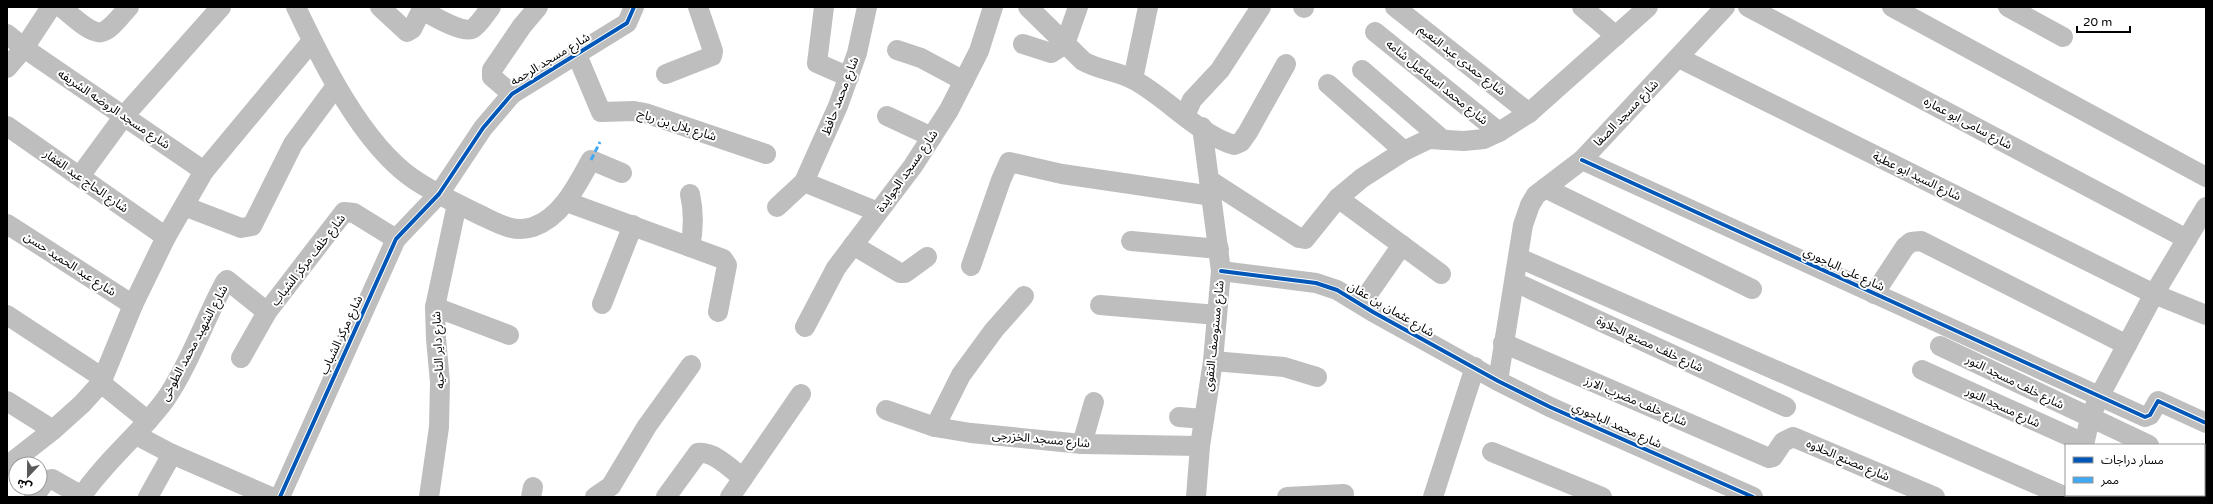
<svg xmlns="http://www.w3.org/2000/svg" width="2213" height="504" font-family="'Varela Round','Noto Sans Arabic',sans-serif">
	<rect width="100%" height="100%" fill="#fff"/>
	<g fill="none" stroke-linecap="round" stroke-linejoin="round">
		<!-- street -->
		<g stroke="#bebebe" stroke-width="20">
			<path d="M61,7C69,13 92,36 102,32C112,29 122,14 129,7"/>
			<path d="M296,7C322,62 362,143 412,178C432,192 454,202 476,213C494,221 512,234 533,227C562,217 577,185 591,160L622,173"/>
			<path d="M380,7L407,32L412,29L423,7"/>
			<path d="M824,7L817,63L849,77"/>
			<path d="M1028,7L1083,61C1098,70 1118,71 1134,80C1166,97 1199,135 1234,145L1241,142L1248,132L1286,64"/>
			<path d="M1303,7L1304,8"/>
			<path d="M1395,7L1529,113"/>
			<path d="M1582,7L1616,36"/>
			<path d="M1748,7L2187,239"/>
			<path d="M1892,7L2206,177"/>
			<path d="M2008,7L2063,37"/>
			<path d="M422,10C431,15 464,34 472,29C479,25 486,13 491,7"/>
			<path d="M1375,32L1499,132"/>
			<path d="M7,34L24,48L204,171"/>
			<path d="M1023,44L1051,53L1065,44L1078,7"/>
			<path d="M897,50L921,58L964,81"/>
			<path d="M577,55L601,112L634,111L645,113L766,154"/>
			<path d="M1679,58L2154,294L2206,315"/>
			<path d="M7,68L24,48L51,7"/>
			<path d="M1362,70L1443,140"/>
			<path d="M666,74L712,56L713,51L698,7"/>
			<path d="M1133,79L1148,7"/>
			<path d="M1328,84L1404,151"/>
			<path d="M512,94L492,77V70L522,26L538,7"/>
			<path d="M887,116L932,137"/>
			<path d="M1185,116L1192,100L1220,70L1261,7"/>
			<path d="M7,126L166,237"/>
			<path d="M1582,160L2145,417L2150,415L2158,401L2206,423"/>
			<path d="M80,176L124,116L221,7"/>
			<path d="M1209,180L1299,238L1305,239L1338,198L1362,178L1404,151L1429,139L1464,141L1484,139L1499,132L1529,113L1648,7"/>
			<path d="M804,182L878,212"/>
			<path d="M1545,188L1752,289"/>
			<path d="M1338,198L1441,274"/>
			<path d="M567,202L723,259L727,265L718,312"/>
			<path d="M184,206L241,228L252,226L293,144L336,86"/>
			<path d="M777,207L804,182L838,106L857,53L867,7"/>
			<path d="M7,224L133,305"/>
			<path d="M1131,241L1219,249"/>
			<path d="M853,245L900,273H905L927,257"/>
			<path d="M690,247C694,228 694,212 690,194"/>
			<path d="M1519,258L2066,497"/>
			<path d="M971,266L1001,180L1009,162L1062,174L1212,196"/>
			<path d="M1221,271L1316,283L1337,290L1373,312L1498,381L1550,407L1753,497"/>
			<path d="M1515,282L1786,407"/>
			<path d="M1874,294L1905,247L1911,242L1921,241L2127,345"/>
			<path d="M602,304L633,225"/>
			<path d="M1361,304L1402,245"/>
			<path d="M1100,305L1217,315"/>
			<path d="M435,307L509,335"/>
			<path d="M7,315L103,378"/>
			<path d="M805,327L836,268L913,166L949,110L979,51L993,7"/>
			<path d="M1503,343L1769,458L1773,457L1783,442L1793,437L1935,497"/>
			<path d="M1940,346L2149,445"/>
			<path d="M241,358L267,312L344,212L354,213L396,239"/>
			<path d="M1213,361L1284,367L1317,377"/>
			<path d="M1922,370L2084,443"/>
			<path d="M1498,381L1523,225L1530,205L1536,195L1582,160L1725,7"/>
			<path d="M101,383L148,421"/>
			<path d="M7,401L53,430"/>
			<path d="M886,410L935,427L971,433L1082,444L1200,446"/>
			<path d="M1179,417L1204,419"/>
			<path d="M935,427L961,375L994,330L1024,296"/>
			<path d="M136,435L172,454L271,497"/>
			<path d="M1082,444L1094,402"/>
			<path d="M2084,445L2090,418L2099,397L2154,294L2206,207"/>
			<path d="M1492,452L1602,497"/>
			<path d="M7,466L53,430L82,404L101,383L133,305L166,237L204,171L312,41"/>
			<path d="M2204,470L2206,471"/>
			<path d="M34,497L46,480L52,479L82,496"/>
			<path d="M81,497C105,461 140,434 165,400C188,367 205,319 225,282L227,280L267,312"/>
			<path d="M148,497L172,454"/>
			<path d="M280,497L396,239L439,194L483,128L512,94L627,23L634,7"/>
			<path d="M429,497L439,427L440,382L436,339L435,307L457,204"/>
			<path d="M531,497L533,487"/>
			<path d="M595,497L611,486L647,426L691,365"/>
			<path d="M666,497L698,453C714,451 731,469 743,478"/>
			<path d="M730,497L801,394"/>
			<path d="M1196,497L1200,446L1213,361L1221,271L1202,127"/>
			<path d="M1287,497L1344,494"/>
			<path d="M1433,497L1475,367"/>
		</g>
		<!-- quiet -->
		<path stroke="#3fa9f5" stroke-width="3" stroke-dasharray="6 3" stroke-linecap="butt" d="M591,160L600,142"/>
		<!-- cycleway casing -->
		<g stroke="#fff" stroke-width="6">
			<g id="cycleway">
				<path d="M1582,160L2145,417L2150,415L2158,401L2206,423"/>
				<path d="M1221,271L1316,283L1337,290L1373,312L1498,381L1550,407L1753,497"/>
				<path d="M280,497L396,239L439,194L483,128L512,94L627,23L634,7"/>
			</g>
		</g>
		<!-- cycleway -->
		<use href="#cycleway" stroke="#0057b8" stroke-width="4"/>
	</g>
	<g text-anchor="middle" stroke-width="4" stroke-linejoin="round" paint-order="stroke">
		<!-- street labels -->
		<g font-size="12" fill="#000" stroke="#fff">
			<text transform="translate(550 59) rotate(-31)" y="4">شارع مسجد الرحمه</text>
			<text transform="translate(1462 60) rotate(38)" y="4">شارع حمدى عبد النعيم</text>
			<text transform="translate(1437 82) rotate(39)" y="4">شارع محمد اسماعيل شامه</text>
			<text transform="translate(840 96) rotate(-69)" y="4">شارع محمد حافظ</text>
			<text transform="translate(114 109) rotate(34)" y="4">شارع مسجد الروضه الشريفه</text>
			<text transform="translate(1626 113) rotate(-46)" y="4">شارع مسجد الصفا</text>
			<text transform="translate(1968 123) rotate(28)" y="4">شارع سامى ابو عماره</text>
			<text transform="translate(677 125) rotate(17)" y="4">شارع بلال بن رباح</text>
			<text transform="translate(907 171) rotate(-55)" y="4">شارع مسجد الجوايدة</text>
			<text transform="translate(1917 176) rotate(26)" y="4">شارع السيد ابو عطية</text>
			<text transform="translate(86 181) rotate(35)" y="4">شارع الحاج عبد الغفار</text>
			<text transform="translate(308 260) rotate(-52)" y="4">شارع خلف مركز الشباب</text>
			<text transform="translate(70 264) rotate(33)" y="4">شارع عبد الحميد حسن</text>
			<text transform="translate(1844 269) rotate(25)" y="4">شارع على الباجوري</text>
			<text transform="translate(1391 309) rotate(30)" y="4">شارع عثمان بن عفان</text>
			<text transform="translate(341 335) rotate(-65)" y="4">شارع مركز الشباب</text>
			<text transform="translate(1214 336) rotate(-84)" y="4">شارع مستوصف التقوى</text>
			<text transform="translate(194 343) rotate(-62)" y="4">شارع الشهيد محمد الطوخى</text>
			<text transform="translate(1650 344) rotate(25)" y="4">شارع خلف مصنع الحلاوة</text>
			<text transform="translate(438 350) rotate(-93)" y="4">شارع داير الناحيه</text>
			<text transform="translate(2015 382) rotate(26)" y="4">شارع خلف مسجد النور</text>
			<text transform="translate(1636 401) rotate(23)" y="4">شارع خلف مضرب الارز</text>
			<text transform="translate(2003 407) rotate(25)" y="4">شارع مسجد النور</text>
			<text transform="translate(1617 425) rotate(24)" y="4">شارع محمد الباجوري</text>
			<text transform="translate(1041 439) rotate(5)" y="4">شارع مسجد الخزرجى</text>
			<text transform="translate(1848 460) rotate(23)" y="4">شارع مصنع الحلاوه</text>
		</g>
	</g>
	<!-- border -->
	<rect width="2213" height="504" fill="none" stroke="#000000" stroke-width="16"/>
	<!-- legend -->
	<rect x="2065" y="444" width="140" height="52" fill="#ffffff" stroke="#999999"/>
	<rect x="2073" y="457" width="20" height="6" fill="#0057b8" stroke="#999999"/>
	<text x="2101" y="464" font-size="12" fill="#000000">مسار دراجات</text>
	<rect x="2073" y="477" width="20" height="6" fill="#3fa9f5" stroke="#999999"/>
	<text x="2101" y="484" font-size="12" fill="#000000">ممر</text>
	<!-- north arrow -->
	<g transform="translate(28 476) rotate(202)"><circle r="19" fill="#ffffff" stroke="#999999"/>
	<path d="M0-3L7 15L0 10L-7 15Z" fill="#595959"/>
	<text y="-6" font-size="11" font-weight="bold" text-anchor="middle" fill="#000000">ش</text>
	</g>
	<!-- scale -->
	<path d="M2077 26v6h53v-6" fill="none" stroke="#000000" stroke-width="2"/>
	<text x="2083" y="26" font-size="12" fill="#000000" stroke="#ffffff" stroke-width="3" paint-order="stroke">20 m</text>
</svg>
